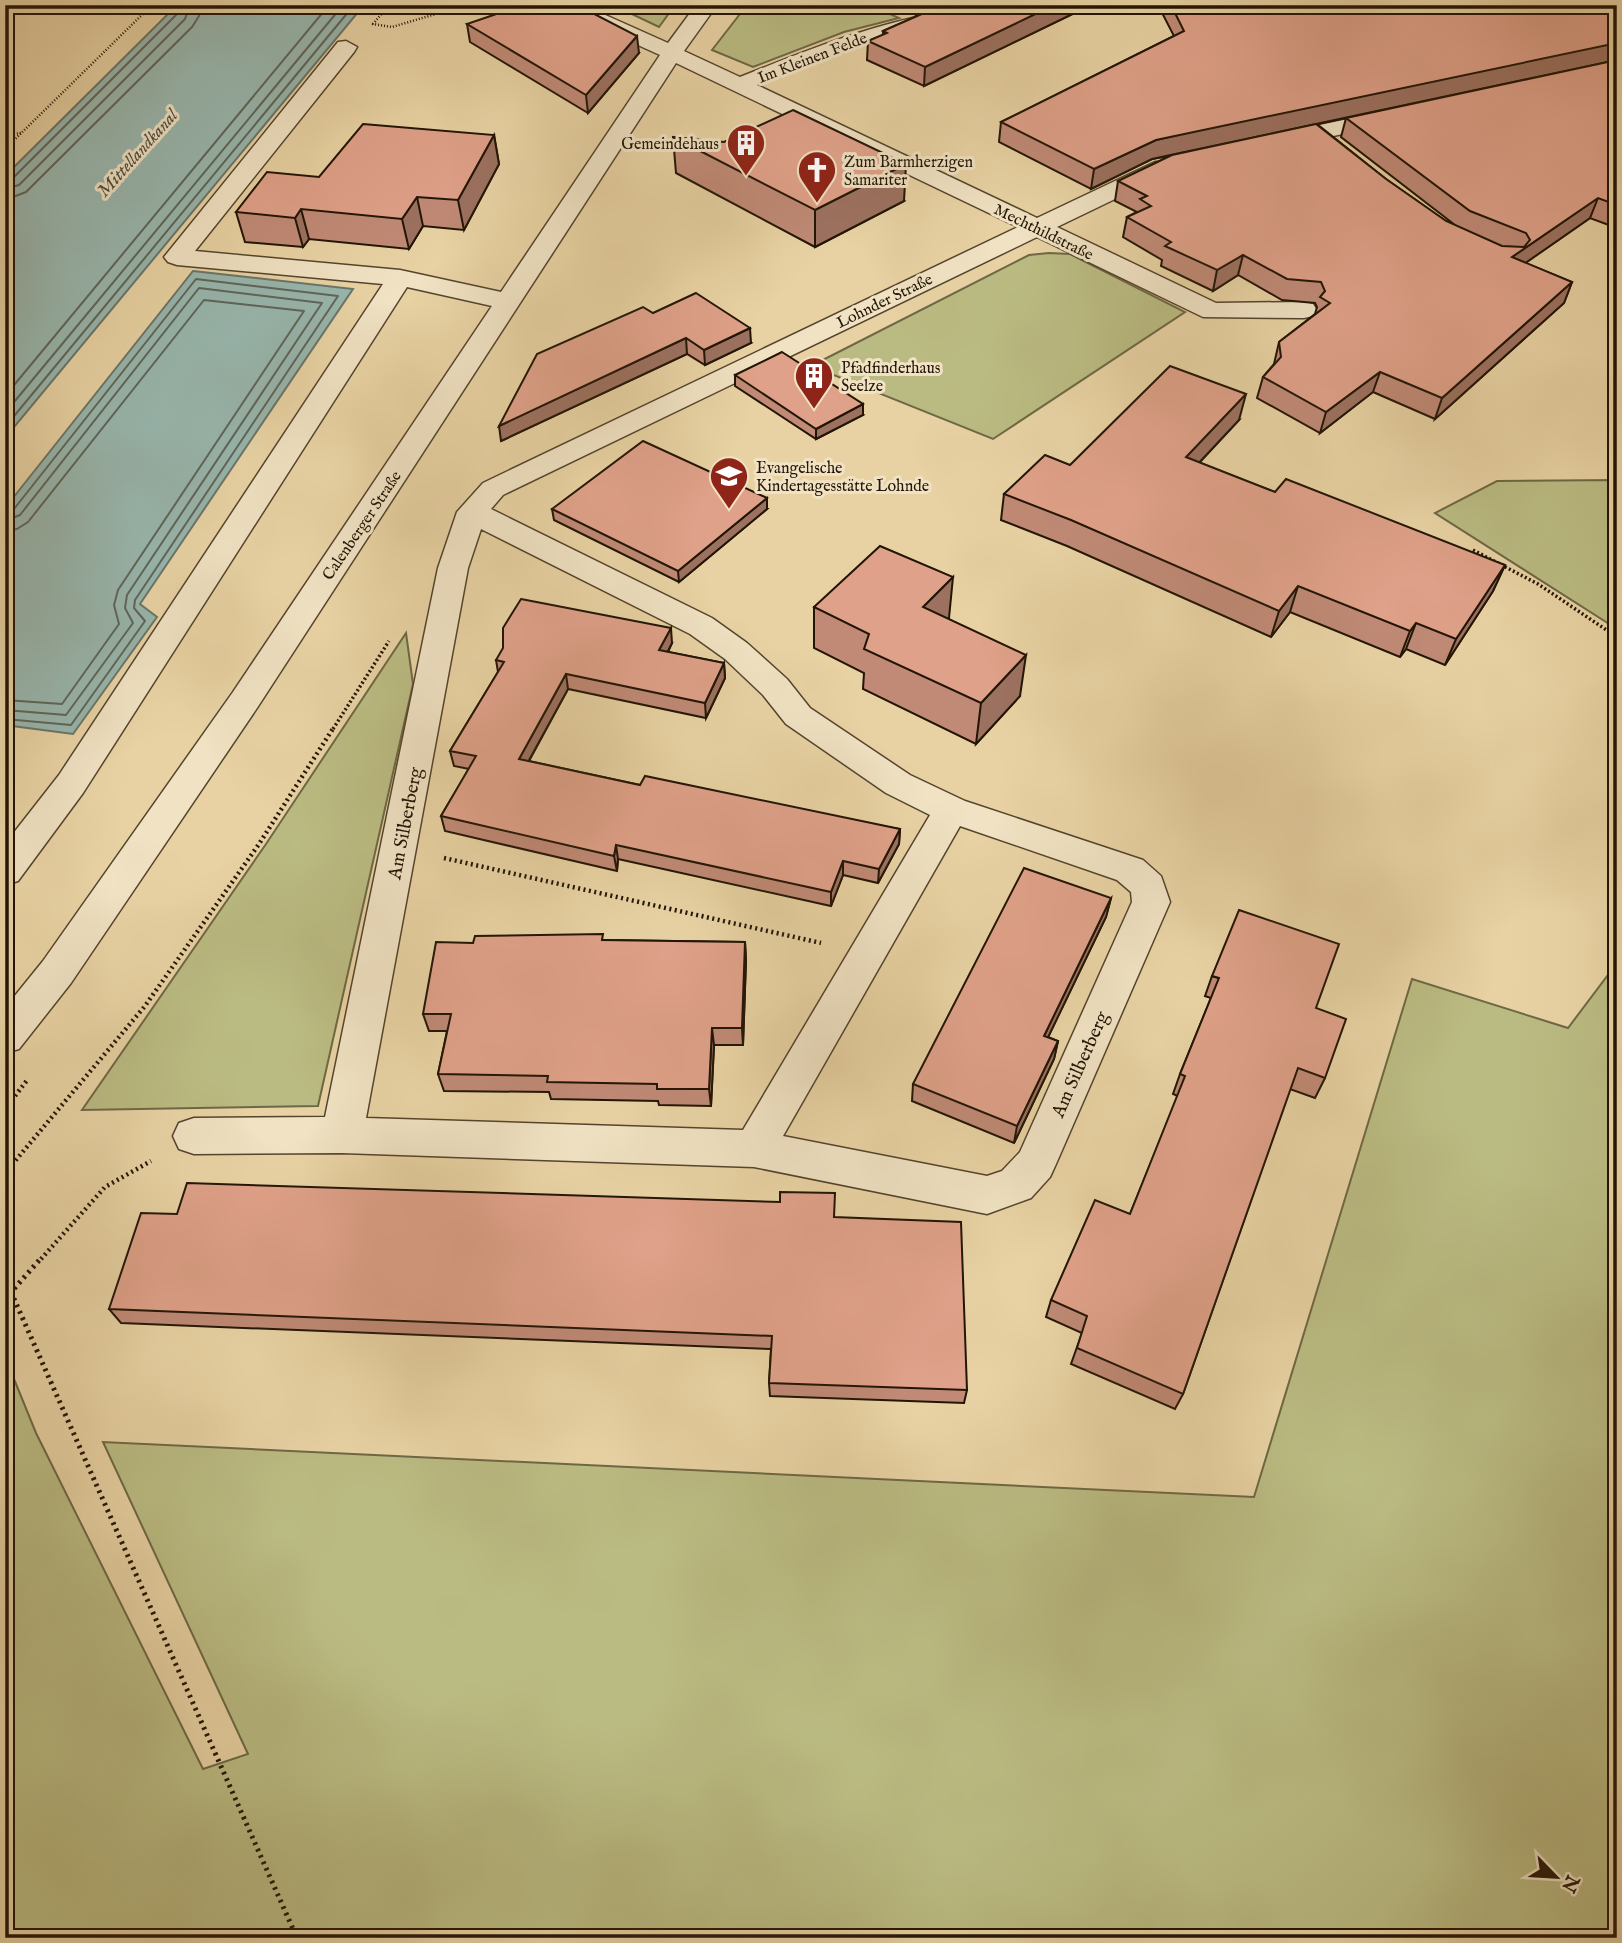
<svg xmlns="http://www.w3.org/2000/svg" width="1622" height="1943" font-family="'IM FELL English',serif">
	<rect width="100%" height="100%" fill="#e8d2a3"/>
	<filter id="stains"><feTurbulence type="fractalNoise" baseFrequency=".00286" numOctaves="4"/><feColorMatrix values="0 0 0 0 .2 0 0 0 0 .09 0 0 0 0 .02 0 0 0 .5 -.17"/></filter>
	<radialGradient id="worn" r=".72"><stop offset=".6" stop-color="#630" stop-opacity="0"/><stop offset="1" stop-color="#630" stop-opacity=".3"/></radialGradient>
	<!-- green -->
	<g fill="#babb82" stroke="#6e6844" stroke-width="2">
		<path d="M613,5H675L659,27Z"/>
		<path d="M747,5H870L899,18L844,32L753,67L712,50Z"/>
		<path d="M1049,253L1070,254L1185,312L993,439L811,366L1029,255Z"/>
		<path d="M1617,480V629L1435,513L1497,481Z"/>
		<path d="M406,633L413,684L318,1106L82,1110L266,844Z"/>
		<path d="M1617,963V1938H5V1357L36,1433L203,1769L248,1754L103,1442L1254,1497L1412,979L1568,1028Z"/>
	</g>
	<!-- water -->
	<g fill="#98b6ad" stroke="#69766a" stroke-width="2">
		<path d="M177,5H364L5,438V176Z"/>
		<path d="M193,271L353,289L140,604L157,617L73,734L5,725V508Z"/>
	</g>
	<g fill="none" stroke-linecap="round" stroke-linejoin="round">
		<!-- shore -->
		<g stroke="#5d665a" stroke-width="2">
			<path d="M5,180L13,178L178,13L181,5"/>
			<path d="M5,189L19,185L185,19L190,5"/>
			<path d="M5,200L26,192L192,27L199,16L200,5"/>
			<path d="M5,396L329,5"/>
			<path d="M5,413L343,5"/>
			<path d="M5,427L354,5"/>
			<path d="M5,512L14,509L196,279L338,296L135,600L134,608L145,621L71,725L5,719"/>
			<path d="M5,521L20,515L199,288L322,303L127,595L125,608L133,623L66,715L5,710"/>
			<path d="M5,531L17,529L28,522L204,300L304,311L118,590L114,605L119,624L62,704L5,700"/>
		</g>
		<!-- minor casing -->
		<g stroke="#54442d" stroke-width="3">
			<g id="minor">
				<path d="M555,5H583L668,43L696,5H717L684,51L740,77C830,41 920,5 1019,5L1009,11L860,43L757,85L1037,218L1155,162H1171L1175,167L1171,172L1057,227L1216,303L1304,302L1313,304L1317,310L1313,316L1304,318L1203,317L1037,237L503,495L491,509L712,618L747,643L787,679L810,708L910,775L965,801L1143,860L1161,876L1170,902L1056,1164L1050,1177L1031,1198L987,1214L754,1167L342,1153L194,1154L179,1149L173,1136L179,1123L194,1118L325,1117L438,568L457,512L483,483L1018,227L676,63L257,708L71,983L19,1049L5,1053V1008L43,961L233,692L492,306L407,287L83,793L18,881L5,885V844L59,775L383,284L177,265L168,262L164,257L338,42L346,41L357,47L354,52L195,251L400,270L501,292L660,55L558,9ZM481,529L690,634L725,659L763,695L786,724L886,793L930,815L743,1130L366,1118L468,568ZM960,826L1117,880L1131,892L1132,902L1020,1152L1002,1171L987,1176L783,1136Z"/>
				<path d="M1395,109L1403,111L1406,116L1403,121L1273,149L1265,147L1262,142L1265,137L1273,135Z"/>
			</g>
		</g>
		<!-- path-far3 -->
		<g stroke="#221506" stroke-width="2.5" stroke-dasharray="1 2" stroke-linecap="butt">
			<path d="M389,5L373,24L392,27L466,5"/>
			<path d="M5,135L21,133"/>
			<path d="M5,149L152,5"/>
		</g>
		<!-- path-far2 -->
		<g stroke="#221506" stroke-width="3.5" stroke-dasharray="2 2.5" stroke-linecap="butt">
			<path d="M1473,550L1538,584L1617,637"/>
			<path d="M333,729L389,641"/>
		</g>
		<!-- path-far1 -->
		<g stroke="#221506" stroke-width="4.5" stroke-dasharray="2 3.5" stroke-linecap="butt">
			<path d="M444,858L821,943"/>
			<path d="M5,1109L28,1079"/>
			<path d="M5,1173L145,1006L259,844L334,727"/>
			<path d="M41,1259L105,1187L151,1161"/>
		</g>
		<!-- path -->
		<g stroke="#221506" stroke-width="5" stroke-dasharray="2.5 4.5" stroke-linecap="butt">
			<path d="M11,1292L297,1938"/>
			<path d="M5,1299L42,1257"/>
		</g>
		<!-- minor -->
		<use href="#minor" fill="#f0e2c3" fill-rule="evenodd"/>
	</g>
	<!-- wall -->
	<g fill="#c08a76" stroke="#221506" stroke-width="2" fill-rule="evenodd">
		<path d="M894,5H1091L924,86L867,60L868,41L883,35V31L924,13L916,15Z"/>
		<path d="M1158,5H1617V228L1590,218L1525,263L1572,282L1564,303L1435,419L1373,392L1320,433L1257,398L1263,377L1274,364L1279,342L1315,314L1317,307L1315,303L1282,300L1238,275L1213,291L1161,266L1162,260L1123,237L1127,217L1137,212L1115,201L1118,181L1170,156L1152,159L1091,189L999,142L1001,122L1174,36ZM1346,118L1341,137L1455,225L1446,221L1386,179L1317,124Z"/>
		<path d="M467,24L639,53L588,113L470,42Z"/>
		<path d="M494,135L499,164L464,230L423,226L409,249L309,239L303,247L245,242L236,212L319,177Z"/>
		<path d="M673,137L904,201L815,247L676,173Z"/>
		<path d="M653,313L751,343L705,365L687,354L501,441Z"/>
		<path d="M735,375L863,415L816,439L735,386Z"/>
		<path d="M1239,420L1199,463L1275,492L1505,565L1493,591L1445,665L1406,649L1400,657L1290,612L1271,637L1067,546L1001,520L1004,494L1070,465Z"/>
		<path d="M552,509H767L679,582L554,520Z"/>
		<path d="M814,607L949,618V619L1020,696L976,744L863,689L864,673L814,648Z"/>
		<path d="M672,643L668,652L724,663L725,678L706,718L568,689L529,761L640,785L900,829L899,844L878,883L843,875L831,906L618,859L617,871L445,831L441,816L469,769L454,766L450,751L498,672L496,660Z"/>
		<path d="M1111,898L1106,917L1048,1037L1058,1041L1054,1059L1014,1143L912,1101L913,1084Z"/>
		<path d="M604,940L745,942L746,960L743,1045H714L711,1106L659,1105L658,1101L551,1099L549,1092L444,1091L438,1074L447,1031H429L423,1014L473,943Z"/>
		<path d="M1212,976L1316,1008L1325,1078L1315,1098L1290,1089L1183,1394L1175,1409L1071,1364L1082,1333L1046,1317L1051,1300L1130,1214L1178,1096L1173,1094L1180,1074L1211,998L1205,996Z"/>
		<path d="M177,1214L834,1217L967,1390L964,1403L770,1396L769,1383L771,1349L121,1323L109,1309Z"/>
	</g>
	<!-- shaded-wall -->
	<g fill="#9c7160" stroke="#221506" stroke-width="2">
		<path d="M916,5H974L916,15Z"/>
		<path d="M1054,5H1091L924,86L925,67Z"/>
		<path d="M1617,32V60L1152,159L1091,189L1094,169L1156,140Z"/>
		<path d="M637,36L639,53L588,113L586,95Z"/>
		<path d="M494,135L499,164L464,230L458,200Z"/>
		<path d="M906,164L904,201L815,247V210Z"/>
		<path d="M417,197L423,226L409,249L402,219Z"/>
		<path d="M1598,198L1590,218L1504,278L1512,257Z"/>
		<path d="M301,209L309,239L303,247L295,218Z"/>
		<path d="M1243,255L1238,275L1213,291L1217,270Z"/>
		<path d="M1572,282L1564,303L1435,419L1442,398Z"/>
		<path d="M750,328L751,343L705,365L704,350Z"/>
		<path d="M686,338L687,354L501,441L499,426Z"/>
		<path d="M1380,372L1373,392L1320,433L1326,412Z"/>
		<path d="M1246,394L1239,420L1180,483L1186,457Z"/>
		<path d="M863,404V415L816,439V429Z"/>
		<path d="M767,498V509L679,582L678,571Z"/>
		<path d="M1505,565L1493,591L1445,665L1456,639Z"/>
		<path d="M953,577L949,618L920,648L923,607Z"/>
		<path d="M1298,586L1290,612L1271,637L1279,611Z"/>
		<path d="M1416,623L1406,649L1400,657L1410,631Z"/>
		<path d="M671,628L672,643L661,665L659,650Z"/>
		<path d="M1026,655L1020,696L976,744L981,703Z"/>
		<path d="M724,663L725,678L706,718L705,703Z"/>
		<path d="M566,674L568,689L522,773L519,759Z"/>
		<path d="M900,829L899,844L878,883L879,869Z"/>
		<path d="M616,845L618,859L617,871L614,856Z"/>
		<path d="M843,861V875L831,906V892Z"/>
		<path d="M1111,898L1106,917L1040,1054L1044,1036Z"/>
		<path d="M745,942L746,960L743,1045L742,1028Z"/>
		<path d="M712,1028L714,1045L711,1106L709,1089Z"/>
		<path d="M1058,1041L1054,1059L1014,1143L1017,1126Z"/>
	</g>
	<!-- building -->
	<g fill="#dfa189" stroke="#221506" stroke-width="2">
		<path d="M523,5H577L637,36L586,95L467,24Z"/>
		<path d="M962,5H1054L925,67L868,41L887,33L883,31L924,13Z"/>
		<path d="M1171,5H1614L1617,6V32H1615L1617,34V43L1156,140L1094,169L1001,122L1184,31Z"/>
		<path d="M1617,60V205L1598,198L1512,257L1572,282L1442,398L1380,372L1326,412L1263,377L1281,357L1279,342L1330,303L1320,297L1325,291L1321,282L1287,279L1243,255L1217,270L1165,246L1171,242L1127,217L1151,206L1140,199L1147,196L1118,181L1172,155L1316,124L1386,179L1446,221L1502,246L1524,247L1530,240L1526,233L1470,211L1346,118Z"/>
		<path d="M793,110L906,164L815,210L673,137L724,142Z"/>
		<path d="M363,124L494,135L458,200L417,197L402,219L301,209L295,218L236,212L267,172L319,177Z"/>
		<path d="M696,293L750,328L704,350L686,338L499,426L537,354L643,307L653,313Z"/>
		<path d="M782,352L863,404L816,429L735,375Z"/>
		<path d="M1170,366L1246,394L1186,457L1275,492L1286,479L1505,565L1456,639L1416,623L1410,631L1298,586L1279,611L1071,520L1004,494L1045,455L1070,465Z"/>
		<path d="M643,441L767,498L678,571L552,509Z"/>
		<path d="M880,546L953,577L923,607L1026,655L981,703L864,649L869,634L814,607Z"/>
		<path d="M521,599L671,628L659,650L724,663L705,703L566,674L519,759L640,785L645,776L900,829L879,869L843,861L831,892L616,845L614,856L441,816L476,756L450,751L504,662L496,660L503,648V628Z"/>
		<path d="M1024,868L1111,898L1044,1036L1058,1041L1017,1126L913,1084Z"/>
		<path d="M1239,910L1339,944L1316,1008L1346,1019L1325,1078L1298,1068L1183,1394L1077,1348L1087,1316L1051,1300L1095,1200L1130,1214L1185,1076L1180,1074L1219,978L1212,976Z"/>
		<path d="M603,934L602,940L745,942L742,1028H712L709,1089H657V1084L547,1082L548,1076L438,1074L451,1014H423L436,942L473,943L475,936Z"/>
		<path d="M187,1183L780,1202V1192L835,1193L834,1217L961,1222L967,1390L769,1383L772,1336L109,1309L141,1213L177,1214Z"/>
	</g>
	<!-- icons -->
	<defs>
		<g id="building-pin" transform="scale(2.0125)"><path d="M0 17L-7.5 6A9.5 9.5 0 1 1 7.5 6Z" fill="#8f2418" stroke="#f0e2c3"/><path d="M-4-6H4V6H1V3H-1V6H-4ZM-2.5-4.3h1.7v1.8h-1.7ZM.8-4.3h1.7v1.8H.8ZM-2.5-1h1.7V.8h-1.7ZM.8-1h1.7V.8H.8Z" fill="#fff"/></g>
		<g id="church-pin" transform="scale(2.0125)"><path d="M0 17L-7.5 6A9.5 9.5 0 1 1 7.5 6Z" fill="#8f2418" stroke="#f0e2c3"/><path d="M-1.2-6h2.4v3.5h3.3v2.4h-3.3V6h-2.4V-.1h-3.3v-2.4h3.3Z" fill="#fff"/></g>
		<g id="school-pin" transform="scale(2.0125)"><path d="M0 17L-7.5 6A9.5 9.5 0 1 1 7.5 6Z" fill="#8f2418" stroke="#f0e2c3"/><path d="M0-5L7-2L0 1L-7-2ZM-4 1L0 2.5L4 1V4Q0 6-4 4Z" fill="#fff"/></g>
	</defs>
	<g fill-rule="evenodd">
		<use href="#building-pin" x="746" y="143"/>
		<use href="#church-pin" x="817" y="170"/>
		<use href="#building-pin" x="814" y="376"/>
		<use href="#school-pin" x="729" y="476"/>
	</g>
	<g text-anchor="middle" stroke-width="6" stroke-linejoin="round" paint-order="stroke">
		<!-- far-street labels -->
		<g font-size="16" fill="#221506" stroke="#f0e2c3">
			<text transform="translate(812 57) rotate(-21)" y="6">Im Kleinen Felde</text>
			<text transform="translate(1044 231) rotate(26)" y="6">Mechthildstraße</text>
			<text transform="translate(884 300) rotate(-26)" y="6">Lohnder Straße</text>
			<text transform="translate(361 525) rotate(-56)" y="6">Calenberger Straße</text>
		</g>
		<!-- far-poi labels -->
		<g font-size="16" fill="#221506" stroke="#f0e2c3" text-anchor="start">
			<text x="719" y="149" text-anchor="end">Gemeindehaus</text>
			<text x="844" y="167">Zum Barmherzigen<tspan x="844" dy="18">Samariter</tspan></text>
			<text x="841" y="373">Pfadfinderhaus<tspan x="841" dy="18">Seelze</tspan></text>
			<text x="756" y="473">Evangelische<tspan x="756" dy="18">Kindertagesstätte Lohnde</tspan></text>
		</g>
		<!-- far-water labels -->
		<g font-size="18" font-style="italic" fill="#4b4d40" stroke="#f0e2c3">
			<text transform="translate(137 153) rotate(-48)" y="6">Mittellandkanal</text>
		</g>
		<!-- street labels -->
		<g font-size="19" fill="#221506" stroke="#f0e2c3">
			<text transform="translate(404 823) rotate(-79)" y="7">Am Silberberg</text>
			<text transform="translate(1079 1064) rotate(-66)" y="7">Am Silberberg</text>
		</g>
	</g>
	<!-- margin -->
	<rect width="1622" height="1943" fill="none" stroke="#e8d2a3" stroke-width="28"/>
	<rect x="7" y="7" width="1608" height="1929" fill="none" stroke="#221506" stroke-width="3.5"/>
	<rect x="14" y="14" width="1594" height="1915" fill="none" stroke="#221506" stroke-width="2"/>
	<!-- north arrow -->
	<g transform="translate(1556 1877) rotate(115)" stroke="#f0e2c3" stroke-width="5" paint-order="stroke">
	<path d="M0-5L12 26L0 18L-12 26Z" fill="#221506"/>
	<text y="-10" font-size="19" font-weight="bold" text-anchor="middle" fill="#221506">N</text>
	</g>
	<rect width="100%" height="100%" filter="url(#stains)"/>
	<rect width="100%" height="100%" fill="url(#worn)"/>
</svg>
